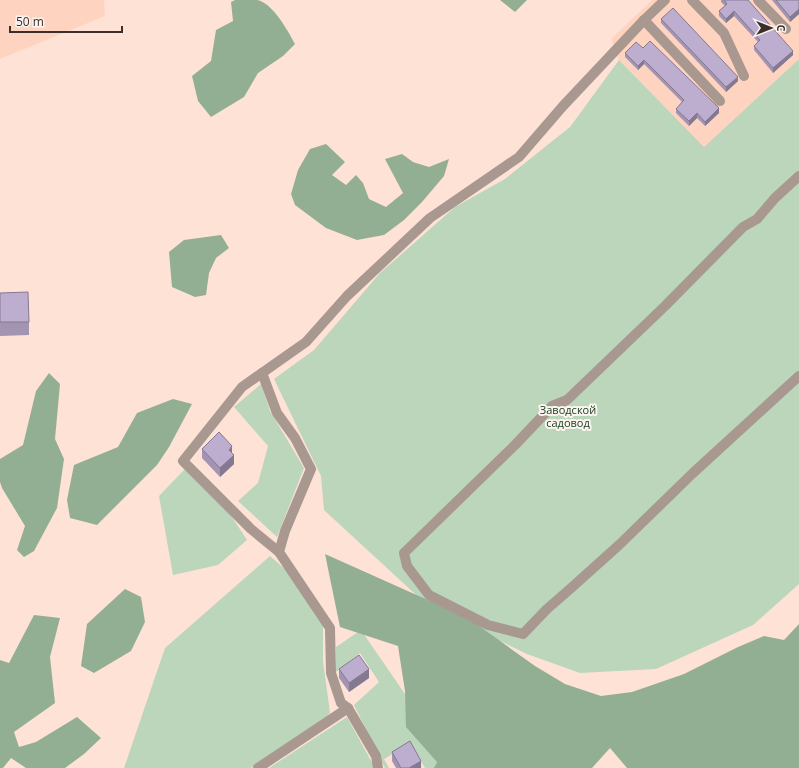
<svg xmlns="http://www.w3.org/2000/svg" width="799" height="768" font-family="'Open Sans',sans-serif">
	<rect width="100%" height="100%" fill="#ffe2d6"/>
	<!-- built -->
	<g fill="#fed3c0">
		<path d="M0,0H104L105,16L0,59Z"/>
		<path d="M652,0H799V59L704,147L619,60L611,39Z"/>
	</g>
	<!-- green -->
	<g fill="#bbd6bb">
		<path d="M799,59V584L753,625L656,669L580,673L527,654L427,605L324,510L321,476L274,379L314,350L380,273L455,207L505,179L570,127L619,60L704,147Z"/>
		<path d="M261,384L270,411L304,468L277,537L238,501L258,483L268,446L234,407Z"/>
		<path d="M185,469L228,511L247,540L218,565L173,575L159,496Z"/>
		<path d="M270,556L295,578L323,622V661L330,713L321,722L251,768H124L165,648Z"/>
		<path d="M361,630L405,694L438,758L435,768H425L410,744L384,759L389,768H385L354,705L379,682L360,653L336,672V647Z"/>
		<path d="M347,717L375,768H269Z"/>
	</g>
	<!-- forest -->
	<g fill="#93af93">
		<path d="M235,0C242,0 250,0 257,0C273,3 288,31 295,44L283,56L258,73L244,97L211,117L198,101L192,76L211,61L216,30L233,21L231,2Z"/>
		<path d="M500,0H527L515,12Z"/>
		<path d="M326,144L345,162L332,175L346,185L356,175L363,183L369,199L386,207L403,193L385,159L402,154L413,162L429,167L449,159L444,176L422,202L404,220L384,235L357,240L326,228L295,205L291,194L298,170L310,149Z"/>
		<path d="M221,235L229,248L216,258L209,273L206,295L195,297L172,287L169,252L184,240Z"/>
		<path d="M49,373L60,384L55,439L64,459L57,508L34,551L24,557L17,550L25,526L2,488L0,482V459L23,445L36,391Z"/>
		<path d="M173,399L192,404L169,447L157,465L97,525L70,518L67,500L74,465L118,447L137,413Z"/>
		<path d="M325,554L468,618L535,666L565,684L601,696L632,692L684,674L738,647L764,636L784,640L799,624V768H627L610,748L592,768H434L437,762L406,727L405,691L398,646L340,627Z"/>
		<path d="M125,589L141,597L145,622L131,651L94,673L81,666L87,624Z"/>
		<path d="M34,615L60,618L50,657L55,703L14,732L19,747L36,742L77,717L101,738L84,754L65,768H26L11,758L3,768H0V660L9,663Z"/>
	</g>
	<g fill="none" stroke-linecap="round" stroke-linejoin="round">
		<!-- minor -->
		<g stroke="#a8988f" stroke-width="10">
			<path d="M692,0L724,33L744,76"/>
			<path d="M758,0L786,29"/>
			<path d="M644,20L720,101"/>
			<path d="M799,176L775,198L757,219L743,227L665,306L567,400L552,406L515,445L404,553L407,566L429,595L488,625L523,634L547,609L570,589L619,545L693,473L799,376"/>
			<path d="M262,373L277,413L295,438L311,469L285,531L279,552L330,628L331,673L341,703L348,708L376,756L378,768"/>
			<path d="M279,552L251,529L183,461L242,387L306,342L347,296L430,218L519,157L563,106L644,20L665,0"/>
			<path d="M258,768L348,708"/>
		</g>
	</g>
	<!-- wall -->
	<g fill="#a395b2">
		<path d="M721,0H748L793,55L773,73L754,50V46L758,42L734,16L726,23L719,16V11L725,6L721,2Z"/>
		<path d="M772,0H799V14L790,22Z"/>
		<path d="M661,19L738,81L726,92L661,23Z"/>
		<path d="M643,48L719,113L705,126L697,118L689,126L676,113V109L682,102L644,64L638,70L625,57V53Z"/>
		<path d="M0,293L29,322V335L0,336Z"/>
		<path d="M202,449L232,453L234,464L220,477L202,458Z"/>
		<path d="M339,669L369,678L349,692L339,678Z"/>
		<path d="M392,752L421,768H396L392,761Z"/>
	</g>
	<!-- shaded-wall -->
	<g fill="#847991">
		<path d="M799,9V14L790,22V17Z"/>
		<path d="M734,11V16L726,23V19Z"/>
		<path d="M793,51V55L773,73V68Z"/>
		<path d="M644,60V64L638,70V66Z"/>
		<path d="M738,77V81L726,92V87Z"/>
		<path d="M719,108V113L705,126V122Z"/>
		<path d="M697,113V118L689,126V121Z"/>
		<path d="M232,446V455L229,450Z"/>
		<path d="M234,455V464L220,477V468Z"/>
		<path d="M369,669V678L349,692V683Z"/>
		<path d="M421,761V768H409Z"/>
	</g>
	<!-- building -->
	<g fill="#bdadcf" stroke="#847991">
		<path d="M724,0H748L793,51L773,68L754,46L760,40L734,11L726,19L719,11L727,4Z"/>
		<path d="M776,0H799V9L790,17Z"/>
		<path d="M673,8L738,77L726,87L661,19Z"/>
		<path d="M650,41L719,108L705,122L697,113L689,121L676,109L684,100L644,60L638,66L625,53L636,42L643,48Z"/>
		<path d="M28,292L29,322H0V293Z"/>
		<path d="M219,432L232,446L229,450L234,455L220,468L202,449Z"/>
		<path d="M359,655L369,669L349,683L339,669Z"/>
		<path d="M410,741L421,761L409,768H401L392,752Z"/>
	</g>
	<g text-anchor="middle" stroke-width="4" stroke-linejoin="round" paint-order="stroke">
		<!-- park labels -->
		<g font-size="11" fill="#133d17" stroke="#fcf4f1">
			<text x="568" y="414">Заводской<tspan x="568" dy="13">садовод</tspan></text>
		</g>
	</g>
	<!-- north arrow -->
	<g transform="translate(771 28) rotate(90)" stroke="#fcf4f1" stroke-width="3" paint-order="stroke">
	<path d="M0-3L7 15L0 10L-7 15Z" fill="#3c2f29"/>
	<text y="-6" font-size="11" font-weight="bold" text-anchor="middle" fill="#3c2f29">С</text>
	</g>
	<!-- scale -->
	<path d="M10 26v6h112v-6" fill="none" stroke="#3c2f29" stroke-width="2"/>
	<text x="16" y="26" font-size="12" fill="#3c2f29" stroke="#fcf4f1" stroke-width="3" paint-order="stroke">50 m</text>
</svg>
